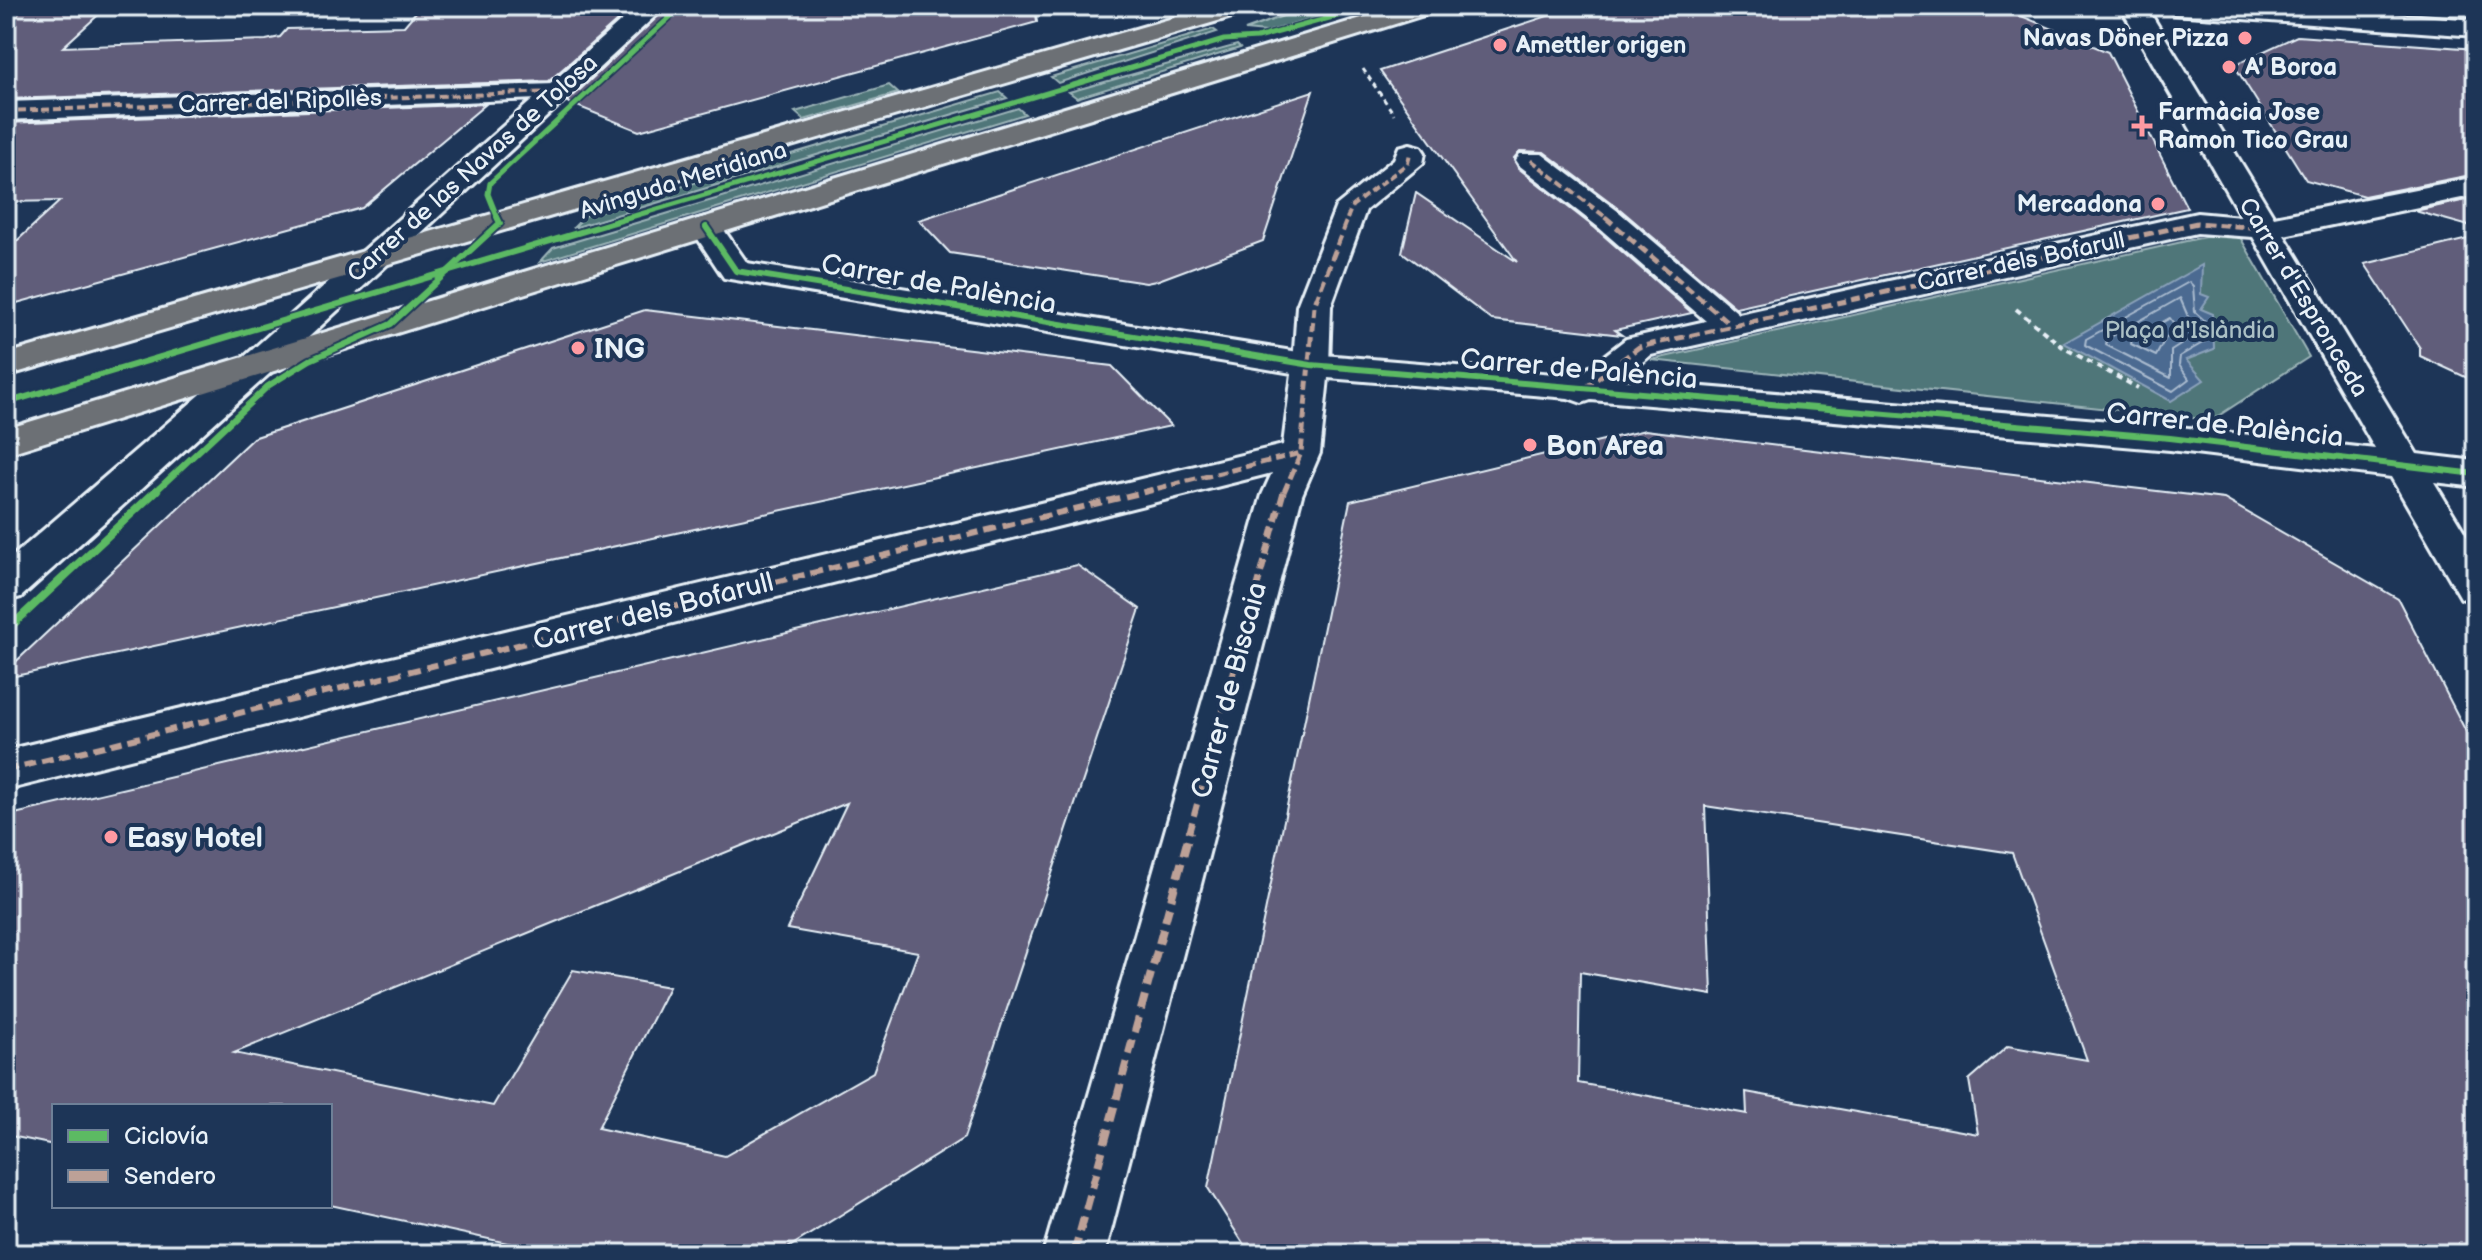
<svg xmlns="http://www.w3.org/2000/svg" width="2482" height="1260" font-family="'Balsamiq Sans',sans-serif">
	<rect width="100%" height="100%" fill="#1d3557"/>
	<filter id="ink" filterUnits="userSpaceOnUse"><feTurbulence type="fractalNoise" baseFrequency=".0125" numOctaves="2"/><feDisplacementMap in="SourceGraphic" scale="16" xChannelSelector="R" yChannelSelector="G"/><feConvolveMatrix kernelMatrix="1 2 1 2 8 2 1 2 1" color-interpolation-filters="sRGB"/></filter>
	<g filter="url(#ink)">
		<!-- green -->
		<g fill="#507679" stroke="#9cb4b8" stroke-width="2">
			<path d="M1310,6H1360L1266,32L1245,30Z"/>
			<path d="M1213,29L1217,32L1058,83L1051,77Z"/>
			<path d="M1237,45L1240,48L1077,98L1069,92Z"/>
			<path d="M889,85L898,93L804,120L795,112Z"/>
			<path d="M1000,92L1007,98L573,228L586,215Z"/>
			<path d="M1018,108L1025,114L540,262L553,248Z"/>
			<path d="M2236,230L2309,357L2212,420L1651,360Z"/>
		</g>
		<!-- water -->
		<path fill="#4c6b91" stroke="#8aa1ba" stroke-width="2" d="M2202,265L2201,294L2209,297L2201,309L2213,314L2214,349L2186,360L2204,380L2171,401L2064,343Z"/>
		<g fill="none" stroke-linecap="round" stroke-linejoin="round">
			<!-- shore -->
			<g stroke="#aabbcf" stroke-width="2">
				<path d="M2189,282L2193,286L2195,312L2205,321L2206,341L2180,356L2179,365L2189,379L2173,391L2085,345L2086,339Z"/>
				<path d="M2180,298L2196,335L2171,351V378L2106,345L2107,339Z"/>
				<path d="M2170,318L2178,330L2165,339L2156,356L2131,344L2132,339Z"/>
			</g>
		</g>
		<!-- building -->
		<g fill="#605d7a" stroke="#e8f1f8" stroke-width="2" fill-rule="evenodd">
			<path d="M6,6H108L63,47L266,40L280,37L287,29L404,26L421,6H634L549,81L6,99Z"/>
			<path d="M669,6H1035L1037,22L639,131L567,102Z"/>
			<path d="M1578,6H1916L2019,15L2108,52L2187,208L1736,308L1621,210L1544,152L1520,151L1514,158L1518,168L1595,228L1692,313L1615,330L1622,335L1492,320L1402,252L1416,193L1517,262L1380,71Z"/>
			<path d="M2297,36L2476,49V174L2364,196L2306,180L2234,65Z"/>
			<path d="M1313,91L1263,241L1156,281L1146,283L950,253L919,220Z"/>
			<path d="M486,104L362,208L6,306V251L60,201L6,202V123Z"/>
			<path d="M2476,198V228L2415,211Z"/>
			<path d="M2476,237V382L2420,356V348L2365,264Z"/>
			<path d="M645,310L1112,366L1171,426L6,678V671L253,438Z"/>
			<path d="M1645,430L2224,499L2398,599L2476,751V1254H1250L1208,1188L1350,501ZM1705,806L2012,853L2087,1060L2008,1046L1969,1080L1978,1134L1746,1092L1747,1114L1578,1083L1580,972L1712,995Z"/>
			<path d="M1077,565L1140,609L964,1138L778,1254H559L330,1205V1106H54V1145L6,1135V816ZM847,803L787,929L918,952L873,1072L725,1156L598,1128L669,987L573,970L493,1106L234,1053Z"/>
		</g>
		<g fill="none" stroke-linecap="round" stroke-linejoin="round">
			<!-- pedestrian casing -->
			<g stroke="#e8f1f8" stroke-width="6">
				<path id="pedestrian" d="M1410,144L1421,147L1425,153L1423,163L1366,210L1331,306L1329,365L1324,373L1311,376L1298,373L1293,365L1297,306L1336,206L1394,159L1399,147Z"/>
			</g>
			<!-- minor casing -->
			<g stroke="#e8f1f8" stroke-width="6">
				<g id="minor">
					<path d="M2120,6H2146L2274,217L2476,177V195L2284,235L2417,454L2476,461V487L2434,482L2476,551V602L2461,598L2391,477L2170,450L1591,400L1582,403L1568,398L1328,378L1320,453L1302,495L1105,1254H1043L1262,495L1272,473L6,790V750L1283,445L1292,373L724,278L690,227L695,220L706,217L717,220L747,263L1311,354L1578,376L1626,339L1706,321L1597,226L1520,166L1516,160L1520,154H1542L1619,212L1739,314L2197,213L2241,217ZM2197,233L2253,237L2375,449L2170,426L1620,380L1651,355Z"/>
					<path d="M2161,6H2280L2476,20V36L2174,14Z"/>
					<path d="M555,84L565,86L569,92L565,98L6,120V102Z"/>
				</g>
			</g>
			<!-- secondary casing -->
			<g stroke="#e8f1f8" stroke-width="6">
				<path id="secondary" d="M638,6H666L269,374L21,597L6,601V562L243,358Z"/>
			</g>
			<!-- primary casing -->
			<g stroke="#e8f1f8" stroke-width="6">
				<g id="primary">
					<path d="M1215,6H1256L1252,11L6,376V354Z"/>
					<path d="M1401,6H1441L1437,11L6,454V429Z"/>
				</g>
			</g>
			<!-- path-far1 -->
			<path stroke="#e8f1f8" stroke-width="3" stroke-dasharray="5 4" stroke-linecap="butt" d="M1363,69L1394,114"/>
			<!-- path -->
			<path stroke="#e8f1f8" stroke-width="4" stroke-dasharray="6 5" stroke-linecap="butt" d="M2016,309L2064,348L2138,388"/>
			<!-- pedestrian -->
			<use href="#pedestrian" fill="#1d3557" fill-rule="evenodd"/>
			<!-- minor -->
			<use href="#minor" fill="#1d3557" fill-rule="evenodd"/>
			<!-- secondary -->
			<use href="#secondary" fill="#1d3557" fill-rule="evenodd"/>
			<!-- primary -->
			<use href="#primary" fill="#6c6f75" fill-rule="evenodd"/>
			<!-- quiet-far3 -->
			<g stroke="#bda197" stroke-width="4" stroke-dasharray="8 4" stroke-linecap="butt">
				<path d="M6,111L555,92"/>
				<path d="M1531,160L1608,219"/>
				<path d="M1347,219L1352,206L1408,163L1410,153"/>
			</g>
			<!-- quiet-far2 -->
			<g stroke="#bda197" stroke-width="5" stroke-dasharray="10 5" stroke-linecap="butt">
				<path d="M1605,217L1730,324"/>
				<path d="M1585,388L1639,347L2197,223L2264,228"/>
				<path d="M1143,492L1301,453"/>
				<path d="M1284,492L1301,453L1314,306L1348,217"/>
			</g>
			<!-- quiet-far1 -->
			<g stroke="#bda197" stroke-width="6" stroke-dasharray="12 6" stroke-linecap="butt">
				<path d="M6,770L1152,490"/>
				<path d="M1189,833L1284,490"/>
			</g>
			<!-- quiet -->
			<path stroke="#bda197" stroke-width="8" stroke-dasharray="15 8" stroke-linecap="butt" d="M1074,1254L1190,831"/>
			<!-- cycleway-far2 casing -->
			<g stroke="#1d3557" stroke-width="8">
				<g id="cycleway-far2">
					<path d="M498,219L488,194L490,183L682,6"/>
					<path d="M624,219L1224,40L1257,38L1373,6"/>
				</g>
			</g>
			<!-- cycleway-far1 casing -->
			<g stroke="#1d3557" stroke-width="10">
				<g id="cycleway-far1">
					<path d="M706,227L736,271L1311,365L2170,438L2476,474"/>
					<path d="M6,403L631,217"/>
					<path d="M155,492L268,386L310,360L391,324L500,223L497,217"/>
				</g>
			</g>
			<!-- cycleway casing -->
			<g stroke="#1d3557" stroke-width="13">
				<path id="cycleway" d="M6,631L157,490"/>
			</g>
			<!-- cycleway-far2 -->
			<use href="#cycleway-far2" stroke="#5cba63" stroke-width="5"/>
			<!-- cycleway-far1 -->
			<use href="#cycleway-far1" stroke="#5cba63" stroke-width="6"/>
			<!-- cycleway -->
			<use href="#cycleway" stroke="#5cba63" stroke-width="8"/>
		</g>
	</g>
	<!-- markers -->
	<g fill="#ff9aa2" stroke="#1d3557" stroke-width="3">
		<circle cx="2245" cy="38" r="8"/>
		<circle cx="1500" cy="45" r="8"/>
		<circle cx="2229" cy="67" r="8"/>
		<path d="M2138 114h8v8h8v8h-8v8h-8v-8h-8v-8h8z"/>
		<circle cx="2158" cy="204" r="8"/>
		<circle cx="578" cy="348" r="8"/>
		<circle cx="1530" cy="445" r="8"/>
		<circle cx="111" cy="837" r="8"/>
	</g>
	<g text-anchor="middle" stroke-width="8" stroke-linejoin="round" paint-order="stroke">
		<!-- far-poi labels -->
		<g font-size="24" font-weight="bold" fill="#e8f1f8" stroke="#1d3557" text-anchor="start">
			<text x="2229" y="46" text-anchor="end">Navas Döner Pizza</text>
			<text x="1516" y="53">Amettler origen</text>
			<text x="2245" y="75">A' Boroa</text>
			<text x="2158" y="120">Farmàcia Jose<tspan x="2158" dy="28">Ramon Tico Grau</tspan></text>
			<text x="2142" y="212" text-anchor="end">Mercadona</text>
		</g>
		<!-- far-street labels -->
		<g font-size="24" fill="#e8f1f8" stroke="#1d3557">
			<text transform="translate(280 101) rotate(-2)" y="8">Carrer del Ripollès</text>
			<text transform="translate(472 168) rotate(-42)" y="8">Carrer de las Navas de Tolosa</text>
			<text transform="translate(683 180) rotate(-17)" y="8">Avinguda Meridiana</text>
			<text transform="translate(2021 261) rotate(-12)" y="8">Carrer dels Bofarull</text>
			<text transform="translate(2304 297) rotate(59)" y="8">Carrer d'Espronceda</text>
		</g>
		<!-- far-park labels -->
		<g font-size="24" fill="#abc0c5" stroke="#1d3557">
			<text x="2190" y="338">Plaça d'Islàndia</text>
		</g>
		<!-- street labels -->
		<g font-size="28" fill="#e8f1f8" stroke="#1d3557">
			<text transform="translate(939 283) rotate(10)" y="10">Carrer de Palència</text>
			<text transform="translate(1579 368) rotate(5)" y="10">Carrer de Palència</text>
			<text transform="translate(2225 424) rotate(6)" y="10">Carrer de Palència</text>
			<text transform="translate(653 610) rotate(-14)" y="10">Carrer dels Bofarull</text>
			<text transform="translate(1228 690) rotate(-75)" y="10">Carrer de Biscaia</text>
		</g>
		<!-- poi labels -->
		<g font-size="28" font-weight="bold" fill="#e8f1f8" stroke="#1d3557" text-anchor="start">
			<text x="594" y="358">ING</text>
			<text x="1546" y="455">Bon Area</text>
			<text x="127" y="847">Easy Hotel</text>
		</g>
	</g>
	<!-- margin -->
	<rect width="2482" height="1260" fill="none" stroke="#1d3557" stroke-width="32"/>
	<rect x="16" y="16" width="2450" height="1228" fill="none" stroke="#e8f1f8" stroke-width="3" filter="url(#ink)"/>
	<!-- legend -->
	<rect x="52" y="1104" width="280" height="104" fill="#1d3557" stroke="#6e8097" stroke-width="2"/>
	<rect x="68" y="1130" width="40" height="12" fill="#5cba63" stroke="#6e8097" stroke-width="2"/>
	<text x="124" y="1144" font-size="24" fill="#e8f1f8">Ciclovía</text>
	<rect x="68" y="1170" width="40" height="12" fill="#bda197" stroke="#6e8097" stroke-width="2"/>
	<text x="124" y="1184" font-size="24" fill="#e8f1f8">Sendero</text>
</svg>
